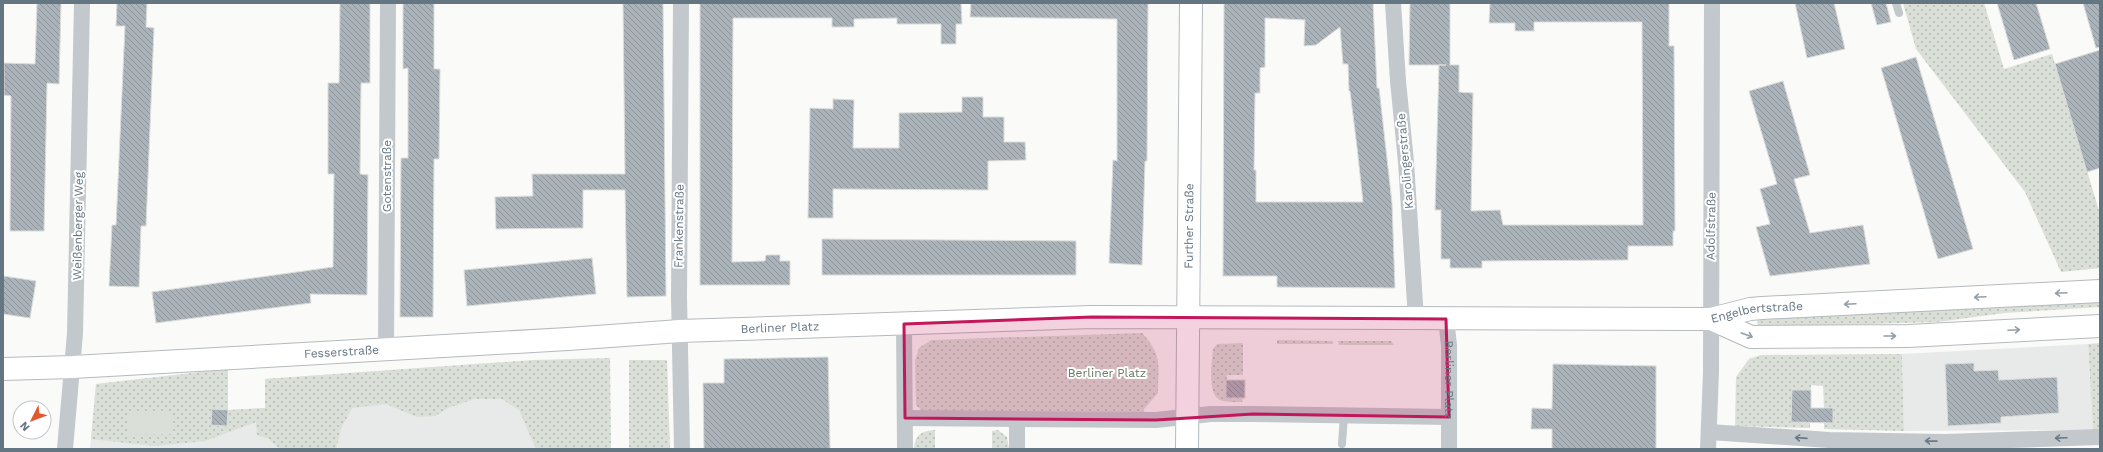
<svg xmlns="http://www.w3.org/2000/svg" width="2103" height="452" font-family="'Work Sans',sans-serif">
	<defs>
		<pattern id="grass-dots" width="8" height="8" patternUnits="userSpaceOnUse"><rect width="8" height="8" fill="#dadfd7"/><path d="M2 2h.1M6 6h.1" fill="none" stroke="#b4b9b4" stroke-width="1.8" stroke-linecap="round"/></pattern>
		<pattern id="building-back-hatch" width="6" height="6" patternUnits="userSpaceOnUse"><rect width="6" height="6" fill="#aab3b9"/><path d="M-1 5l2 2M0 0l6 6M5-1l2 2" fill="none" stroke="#8e969c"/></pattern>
	</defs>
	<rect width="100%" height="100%" fill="#fafaf8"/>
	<!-- built -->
	<g fill="#e8e9e9">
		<path d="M2088,344L2093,430L1904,431L1902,354Z"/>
		<path d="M501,362L611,449H90L96,384L228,369V410L265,408V379Z"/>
	</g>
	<!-- grass -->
	<g fill="url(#grass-dots)">
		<path d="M1903,3H1984L2004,69L2052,54L2100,214V268L2061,272L2025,192L1916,49Z"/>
		<path d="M2100,301V307L2004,313L1938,322L1758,327L1757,320Z"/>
		<path d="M1142,333C1163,356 1158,364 1158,393L1144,409V412L922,411L916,405L915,361L919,348L931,340Z"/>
		<path d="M1277,340L1333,341V344H1277Z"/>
		<path d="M1338,341H1391L1394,345H1339Z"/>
		<path d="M1243,343V375H1227L1226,398H1243L1242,402C1236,402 1229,402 1223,401C1206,398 1212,362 1213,349L1217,344Z"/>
		<path d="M2100,343V430H2093L2088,344Z"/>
		<path d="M1902,354L1904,431L1824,429V423H1833V409L1824,408L1823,386L1811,385V390H1792L1791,421L1810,422V428L1735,426L1736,377L1749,359L1761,355Z"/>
		<path d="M610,358L611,449H536L519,410L502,399H474L448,408L435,416L417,417L386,404L352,408L341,429L336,449H280L269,439L257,435L256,422L205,441L154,446L91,439L96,384L228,369V410L265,408V379L534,360Z"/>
		<path d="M629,360H667L670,449H629Z"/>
		<path d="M935,430V449H914C915,434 922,431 935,430Z"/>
		<path d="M998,430L1007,437L1009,449H992V431Z"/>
	</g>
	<!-- garden -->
	<path fill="#dadfd7" d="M173,412V434L128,435V413Z"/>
	<!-- building -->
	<g fill="url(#building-back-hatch)" stroke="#dcdcda" fill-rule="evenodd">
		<path d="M37,3H61L59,84L47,83L44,231H10L11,96L4,95V63L35,64Z"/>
		<path d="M117,3H147L146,27L154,28L146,226H141L139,287L109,286L112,225H116L125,26H116Z"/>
		<path d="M340,3H370V83H361L360,174L368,175L367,295L310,294L311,303L156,323L152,292L333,267L334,174H328V83H339Z"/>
		<path d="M403,3H434V69H440L439,159H434L433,317H400L401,158H408V68L403,69Z"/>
		<path d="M623,3H663L666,296L627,297L625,190H583V228L496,229L495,197L533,196L532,174H625Z"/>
		<path d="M700,3H961L962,24H956V44H941V24H897V18L854,19V27H832V18H733L732,262L765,261L766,255H780V261H790V285H700Z"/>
		<path d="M971,3H1148L1147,161H1145L1142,265L1109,263L1113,160L1117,161V19L970,17Z"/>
		<path d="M1224,3H1373L1377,88H1379L1392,203L1395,288L1277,287V276H1223ZM1265,18L1305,20L1304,46L1316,45L1340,27L1343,64H1348L1349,91H1350L1357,147L1363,202H1256V170H1254L1255,93H1260V68L1265,67Z"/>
		<path d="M1410,3H1450V65H1459V92L1473,93L1471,211L1500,210L1503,225H1643L1642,22H1534V31H1515V23H1489L1490,3H1669V46H1674L1675,231H1673V246H1628V260L1482,261V268H1450V259H1441V210H1435L1439,65H1446H1409Z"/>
		<path d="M1795,3H1834L1845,49L1807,58Z"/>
		<path d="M1871,3H1886L1891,22L1877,25Z"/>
		<path d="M1997,3H2036L2050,49L2014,60Z"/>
		<path d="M2083,3H2100V47L2096,48Z"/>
		<path d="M2100,50V168L2087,172L2055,64Z"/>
		<path d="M1916,57L1973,249L1938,259L1881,68Z"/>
		<path d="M1783,81L1810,175L1794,179L1810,233L1863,225L1870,264L1770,276L1756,227L1770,224L1760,189L1777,184L1749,91Z"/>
		<path d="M962,97H983V117H1004V142H1025L1026,160L988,161V190L833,189V218H808L810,108L833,109V99L854,100L853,148H899V113L962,112Z"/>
		<path d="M822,239L1076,241V275H822Z"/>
		<path d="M592,258L596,294L467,306L464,270Z"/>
		<path d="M3,276L36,281L30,318L3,314Z"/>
		<path d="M828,357L830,449H704L703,383H724V359Z"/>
		<path d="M1974,363V371L1998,370L1999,380L2057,377L2059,413L2001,417V423L1948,426L1945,364Z"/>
		<path d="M1553,364L1656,366V449H1552V429H1531L1532,408L1552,409Z"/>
		<rect x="1226" y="380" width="19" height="18"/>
		<path d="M1792,390H1811V408H1833V423L1791,422Z"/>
		<path d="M212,409L228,410L227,426L211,425Z"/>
	</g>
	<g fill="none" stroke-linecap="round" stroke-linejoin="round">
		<!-- secondary casing -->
		<g stroke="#b3babf" stroke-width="24">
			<g id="secondary">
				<path id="s2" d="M1187,449L1191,3"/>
			</g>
		</g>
		<!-- primary casing -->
		<g stroke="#b5babe" stroke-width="24">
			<g id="primary">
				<path d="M1711,319L1751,337L1908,336L2100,326"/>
				<path id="s3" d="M3,369L73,367L568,339L680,331L1092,317L1711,319L1750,309L1762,308L2100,291"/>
			</g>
		</g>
		<!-- service -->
		<g stroke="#c3c8cc" stroke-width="8">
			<path d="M1896,3L1899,13"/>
			<path d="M1342,444L1344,415"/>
		</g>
		<!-- minor -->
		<g stroke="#c3c8cc" stroke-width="16">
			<path d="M681,3L679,297L682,449"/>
			<path d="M1393,3L1398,81L1406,162L1416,319"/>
			<path id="s1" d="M1446,319L1449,345V449"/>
			<path d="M904,324L905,449"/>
			<path d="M386,349L388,3"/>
			<path d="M905,418L1156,420L1211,414H1253L1449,417"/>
			<path d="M1017,419V449"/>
			<path d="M1709,432L1829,440L1945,442L2100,437"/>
			<path d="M65,449L75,333L82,3"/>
			<path d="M1708,449L1711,372L1712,3"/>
		</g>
		<!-- secondary -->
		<use href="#secondary" stroke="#fff" stroke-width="22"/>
		<!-- primary -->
		<use href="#primary" stroke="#fff" stroke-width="22"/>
	</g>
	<!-- one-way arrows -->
	<defs><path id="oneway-shaft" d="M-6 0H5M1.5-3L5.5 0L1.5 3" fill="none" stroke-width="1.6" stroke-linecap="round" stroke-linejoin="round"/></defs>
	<g stroke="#939fa8">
		<use href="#oneway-shaft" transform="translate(2061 293) rotate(177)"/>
		<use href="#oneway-shaft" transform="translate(1980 297) rotate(177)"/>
		<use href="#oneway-shaft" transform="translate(1850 304) rotate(177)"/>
		<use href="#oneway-shaft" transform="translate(2014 330) rotate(-3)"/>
		<use href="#oneway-shaft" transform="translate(1747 335) rotate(20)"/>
		<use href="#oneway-shaft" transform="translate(1890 336)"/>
	</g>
	<g stroke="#6a7a87">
		<use href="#oneway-shaft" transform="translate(1801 438) rotate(-176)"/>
		<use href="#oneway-shaft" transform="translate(2061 438) rotate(178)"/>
		<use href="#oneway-shaft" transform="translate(1931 441) rotate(-179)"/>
	</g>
	<!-- marked area -->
	<path fill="#c2185b" fill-opacity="0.2" stroke="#c2185b" stroke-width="3" stroke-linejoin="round" d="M1092,317L1446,319L1449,417L1253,414L1156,420L905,418L904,324Z"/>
	<g text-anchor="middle" stroke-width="4" stroke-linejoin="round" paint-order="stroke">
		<!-- street labels -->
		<g font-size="12" fill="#657683" stroke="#fff">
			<text transform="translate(1405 161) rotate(-95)" y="4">Karolingerstraße</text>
			<text transform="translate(387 176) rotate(-90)" y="4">Gotenstraße</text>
			<text transform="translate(78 226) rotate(-89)" y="4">Weißenberger Weg</text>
			<text transform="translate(679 226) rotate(-89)" y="4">Frankenstraße</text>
			<text dy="4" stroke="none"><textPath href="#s2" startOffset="223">Further Straße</textPath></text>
			<text transform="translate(1711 226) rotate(-89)" y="4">Adolfstraße</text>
			<text dy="4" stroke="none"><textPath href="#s3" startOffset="1756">Engelbertstraße</textPath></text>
			<text dy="4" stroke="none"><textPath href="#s3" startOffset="778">Berliner Platz</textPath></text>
			<text dy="4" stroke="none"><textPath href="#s3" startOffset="339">Fesserstraße</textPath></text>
			<text dy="4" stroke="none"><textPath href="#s1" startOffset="61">Berliner Platz</textPath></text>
		</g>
		<!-- park labels -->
		<g font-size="12" fill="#687a64" stroke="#fff">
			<text x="1107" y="377">Berliner Platz</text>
		</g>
	</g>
	<!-- border -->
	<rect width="2103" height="452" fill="none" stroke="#657683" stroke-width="8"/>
	<!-- north arrow -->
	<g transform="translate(32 420) rotate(228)"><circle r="19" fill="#ffffff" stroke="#c1c8cd"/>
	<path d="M0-3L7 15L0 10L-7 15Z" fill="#e4572e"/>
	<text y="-6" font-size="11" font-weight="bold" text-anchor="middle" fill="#657683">N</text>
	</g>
</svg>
